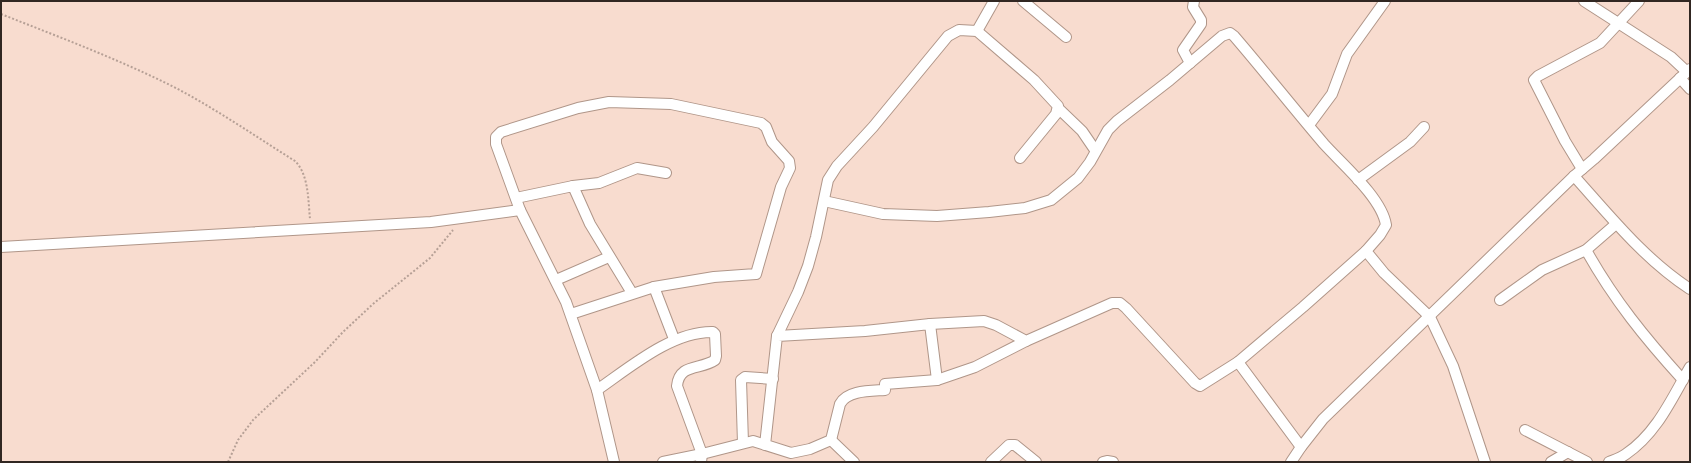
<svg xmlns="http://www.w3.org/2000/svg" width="1691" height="463" font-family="Rubik,sans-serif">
	<rect width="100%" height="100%" fill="#f8dccf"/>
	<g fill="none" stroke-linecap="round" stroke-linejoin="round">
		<!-- minor casing -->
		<g stroke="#b09689" stroke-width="12">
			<g id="minor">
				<path d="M1023,1L1066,37"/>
				<path d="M1584,1L1671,57L1687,72"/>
				<path d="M977,31L994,1"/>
				<path d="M1190,63L1183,50L1201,24V20L1193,7L1194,1"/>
				<path d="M1680,78L1690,89"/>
				<path d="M1058,108L1082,131L1095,150"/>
				<path d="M1309,125L1332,94L1347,54L1385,1"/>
				<path d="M1582,169L1565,141L1534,80L1538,76L1600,43L1639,1"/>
				<path d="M1574,176C1610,216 1644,259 1690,289"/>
				<path d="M1358,180L1410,142L1424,127"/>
				<path d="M573,186L599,183L637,168L666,173"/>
				<path d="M516,198L573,186L590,224L632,293"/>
				<path d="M824,201L883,214L937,216L989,212L1025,208L1051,200L1078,178L1090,162L1108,130L1117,121L1170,80L1222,36L1230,33L1234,36C1265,72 1294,109 1324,144C1342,164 1382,198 1386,225L1380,235L1366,251L1384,273L1430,317L1453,366L1485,462"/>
				<path d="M520,210L496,144V137L501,132L578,108L609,102L671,104L761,123L766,127L772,142L789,161L790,168L781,187L756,274L714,277L654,287"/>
				<path d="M1,247L431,222L520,210L566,302L597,390L614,462"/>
				<path d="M1586,250C1614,300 1645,338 1683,380"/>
				<path d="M556,280L609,257"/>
				<path d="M1500,300L1542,270L1586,250L1616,224"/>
				<path d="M571,314L654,287L674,339"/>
				<path d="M930,324L984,321L996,325L1026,341L1112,303H1120L1126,308L1195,383L1200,386L1238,362L1303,307L1366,251"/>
				<path d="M777,336L798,292L808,266L816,237L828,180L837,166L873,127L948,36L959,30L977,31L1034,80L1058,106L1056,114L1020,158"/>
				<path d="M1238,362L1301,447"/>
				<path d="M937,380L975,367L1026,341"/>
				<path d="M597,390C629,368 672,331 713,332L715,334L716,356L715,360C701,370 679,363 677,386L702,454L753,441L791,453L810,449L831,440L840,404C847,390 872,391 885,390V384L937,380L930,324L865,331L777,336L765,445"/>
				<path d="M1525,430L1587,462"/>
				<path d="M831,440L854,462"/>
				<path d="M743,443L741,380L745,377L773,379"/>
				<path d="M663,462L702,454L701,462"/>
				<path d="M991,462L1009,445H1015L1036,462"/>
				<path d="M1103,462L1107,461L1113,462"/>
				<path d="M1291,462L1301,447L1323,419L1574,176L1594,159L1690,69"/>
				<path d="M1551,462L1568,452"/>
				<path d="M1609,462C1614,460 1621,458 1626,454C1657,433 1672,398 1690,367"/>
			</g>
		</g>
		<!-- path -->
		<g stroke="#b6a096" stroke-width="2" stroke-dasharray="2 2" stroke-linecap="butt">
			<path d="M1,14C59,37 118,59 174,87C216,109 255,136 295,161C309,175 308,200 310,219"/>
			<path d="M228,462L238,440L253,420L315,362L343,332L373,304L430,258L453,230"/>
		</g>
		<!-- minor -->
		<use href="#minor" stroke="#fff" stroke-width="10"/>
	</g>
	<!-- border -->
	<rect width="1691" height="463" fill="none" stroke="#312722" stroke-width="4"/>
</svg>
